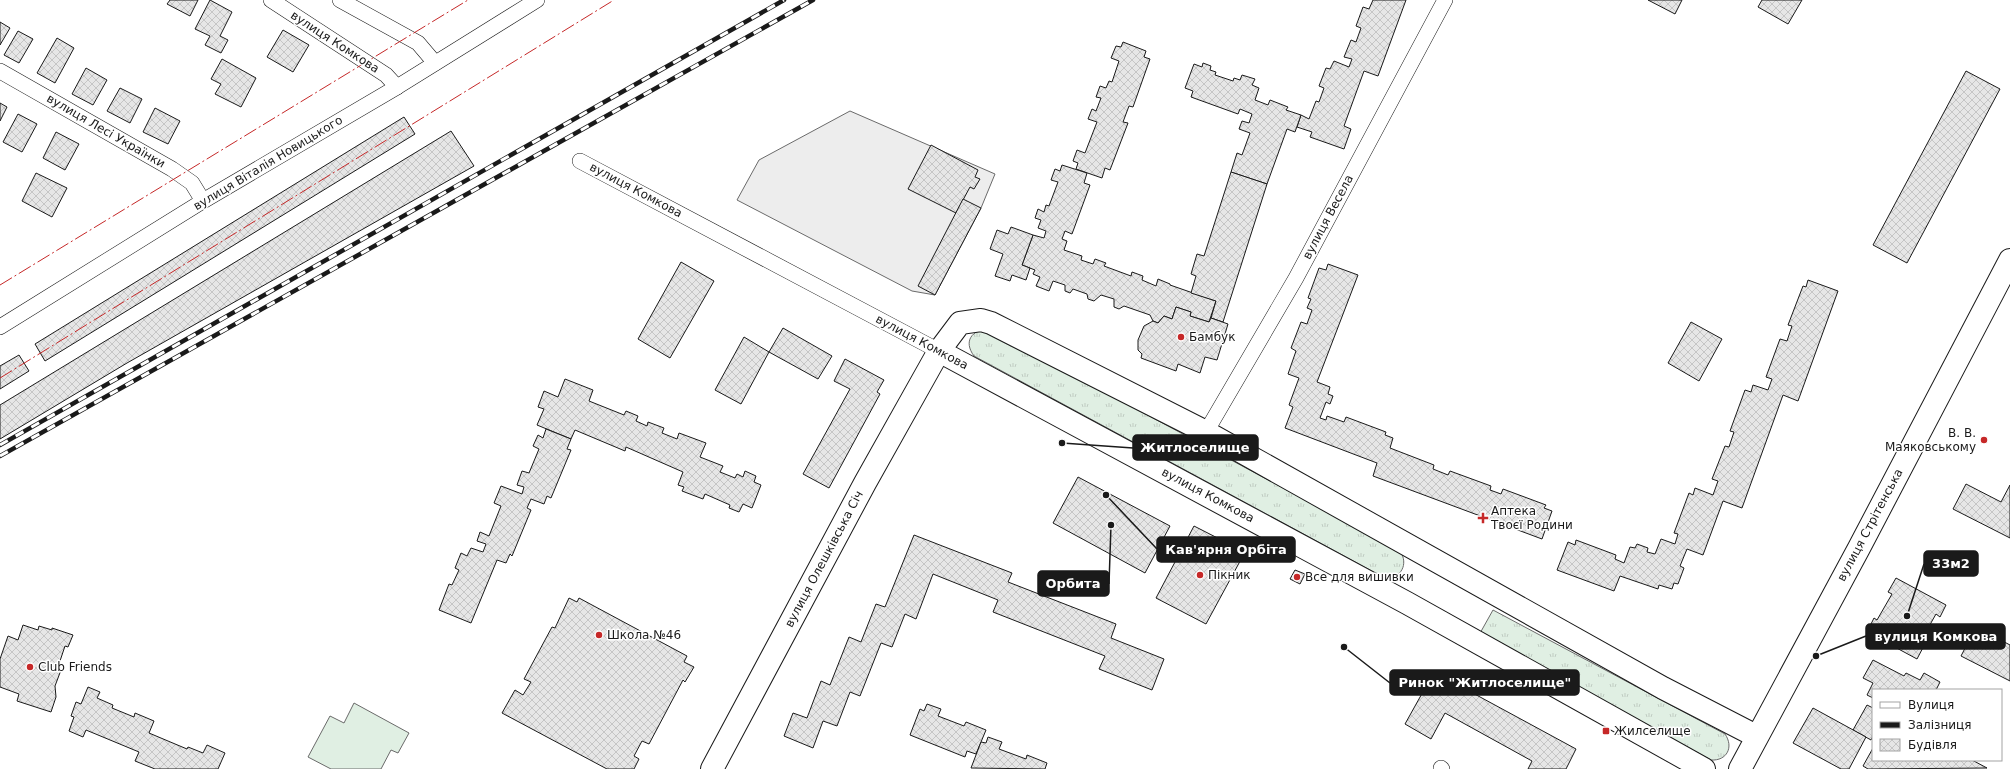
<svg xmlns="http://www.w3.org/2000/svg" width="2010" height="769" font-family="'DejaVu Sans',sans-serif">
	<defs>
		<pattern id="grass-tufts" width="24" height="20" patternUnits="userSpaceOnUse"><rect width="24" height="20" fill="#e0efe3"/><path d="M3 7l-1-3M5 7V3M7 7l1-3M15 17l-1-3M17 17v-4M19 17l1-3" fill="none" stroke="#c0ccc2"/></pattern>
		<pattern id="building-cross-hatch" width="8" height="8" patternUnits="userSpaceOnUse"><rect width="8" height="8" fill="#e6e6e6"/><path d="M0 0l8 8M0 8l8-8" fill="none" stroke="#c5c5c5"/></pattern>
	</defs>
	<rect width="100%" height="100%" fill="#fff"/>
	<!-- grass -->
	<g fill="url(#grass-tufts)" stroke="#6a6a6a">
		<path d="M988,329L1400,551C1409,564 1401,579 1385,578L974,356C963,341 972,330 988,329Z"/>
		<path d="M1493,610L1725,734C1734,747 1727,761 1711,760L1479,635Z"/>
	</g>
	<!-- pitch -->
	<path fill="#e0efe3" stroke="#6a6a6a" d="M354,703L409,733L398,753L391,750L381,769H331L308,757L330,716L344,723Z"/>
	<!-- parking -->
	<path fill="#ededed" stroke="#6a6a6a" d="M850,111L995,174L981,208L935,295L912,291L737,200L759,160Z"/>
	<!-- building -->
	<g fill="url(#building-cross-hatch)" stroke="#1a1a1a">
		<path d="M170,0H198L190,16L167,4Z"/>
		<path d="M210,0L232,12L220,36L228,40L221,53L205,45L210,36L195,29Z"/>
		<path d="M1373,0H1406L1378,76L1364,71L1344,126L1351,129L1344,149L1310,137L1312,132L1297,127L1301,115L1309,119L1316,101L1319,102L1324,88L1319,86L1326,68L1330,69L1334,61L1349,67L1352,59L1344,57L1351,40L1356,42L1361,28L1356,26L1363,7L1369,9Z"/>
		<path d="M1648,0H1682L1675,14Z"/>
		<path d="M1762,0H1802L1788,24L1758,7Z"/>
		<path d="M0,22L10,28L0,45Z"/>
		<path d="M283,30L309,45L293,72L267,57Z"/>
		<path d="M18,31L33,39L19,63L4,55Z"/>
		<path d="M57,38L74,48L55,83L37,73Z"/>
		<path d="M1123,42L1146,51L1144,57L1150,59L1133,107L1129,106L1123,122L1128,123L1110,170L1105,168L1102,178L1076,169L1078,163L1073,161L1077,150L1085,153L1097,122L1088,119L1092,109L1096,111L1101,98L1096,97L1100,86L1106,88L1109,81L1112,82L1119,61L1111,58L1116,46L1121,47Z"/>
		<path d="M222,59L256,78L241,107L215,94L221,84L211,79Z"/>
		<path d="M1203,63L1211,66L1210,70L1216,72L1215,75L1233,81L1234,78L1240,80L1242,75L1255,79L1252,85L1259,88L1255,100L1268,105L1270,100L1288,107L1286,110L1301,115L1295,132L1287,129L1267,184L1231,172L1237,153L1242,155L1250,133L1239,129L1242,121L1249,123L1252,114L1240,109L1238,114L1191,97L1193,91L1185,88L1194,64L1202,67Z"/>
		<path d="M86,68L107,80L93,105L72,94Z"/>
		<path d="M1966,71L2000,89L1907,263L1873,245Z"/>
		<path d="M120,88L142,99L130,123L107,111Z"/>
		<path d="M0,103L7,107L0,121Z"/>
		<path d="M155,108L180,121L168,144L143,132Z"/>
		<path d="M18,114L37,124L22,152L3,142Z"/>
		<path d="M404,117L415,134L45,361L35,344Z"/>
		<path d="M451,131L474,166L127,363L0,439V405Z"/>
		<path d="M56,132L79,144L65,170L43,158Z"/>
		<path d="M931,145L978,170L975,177L980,179L974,189L970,187L956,213L908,189Z"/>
		<path d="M1062,165L1087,173L1084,183L1090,185L1072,234L1065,231L1062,239L1067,241L1064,250L1082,256L1081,260L1093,264L1095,259L1106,263L1104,266L1131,276L1132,272L1143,276L1142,280L1156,286L1158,279L1170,284V285L1216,301L1209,322L1190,316L1191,312L1176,307L1172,319L1164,316L1158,323L1153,321L1150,315L1124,306L1119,309L1114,307V299L1101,295L1094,301L1088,299L1087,294L1073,289L1070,293L1065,291V285L1053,281L1049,291L1036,286L1040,277L1033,274L1035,270L1022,265L1033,235L1044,238L1046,231L1038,228L1041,220L1035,218L1038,209L1044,212L1046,205L1049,206L1058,182L1051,180L1055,169L1060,171Z"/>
		<path d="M1231,172L1267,184L1223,322L1211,318L1216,301L1191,293L1196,276L1191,274L1197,254L1204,256Z"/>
		<path d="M36,173L67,188L52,217L22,201Z"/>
		<path d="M963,199L981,208L935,295L918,286Z"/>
		<path d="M1011,227L1033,235L1022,265L1030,268L1026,280L1012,275L1010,281L995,276L1003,254L990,249L997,230L1008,234Z"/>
		<path d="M681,262L714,281L670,358L638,339Z"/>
		<path d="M1328,264L1358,275L1317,382L1330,387L1328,394L1333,396L1330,404L1326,402L1320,418L1326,420L1327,416L1344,422L1346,417L1386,432L1385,435L1393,438L1390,448L1434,465L1433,469L1448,475L1450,471L1491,486L1490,490L1501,494L1503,489L1546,505L1544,508L1552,511L1542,539L1373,476L1377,463L1285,428L1293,407L1289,405L1299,378L1288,374L1296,351L1291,348L1301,322L1307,324L1312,310L1307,308L1311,299L1308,298L1319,268L1326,270Z"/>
		<path d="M1808,280L1838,291L1798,401L1783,395L1742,508L1723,501L1703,555L1687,549L1680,566L1684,568L1678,584L1674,583L1672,589L1659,585L1658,589L1620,576L1614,591L1557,570L1568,542L1575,545L1576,540L1616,555L1615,559L1624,563L1630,547L1635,548L1637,544L1648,548L1647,552L1655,554L1661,539L1675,544L1678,534L1674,533L1689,493L1693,495L1695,488L1713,495L1718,481L1712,479L1725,446L1729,447L1734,432L1730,431L1745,390L1751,392L1753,385L1768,390L1772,379L1766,377L1780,339L1787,341L1792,326L1788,325L1803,286L1806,287Z"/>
		<path d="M1176,307L1191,312L1190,316L1209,322L1211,318L1228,324L1217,360L1205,357L1200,373L1178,364L1176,371L1141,358L1142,354L1138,350V340L1144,326L1153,321L1158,323L1164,316L1172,319Z"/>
		<path d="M1691,322L1722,339L1699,381L1668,363Z"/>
		<path d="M783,328L832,356L818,379L769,352Z"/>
		<path d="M744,337L769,352L741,404L715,390Z"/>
		<path d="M19,355L29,371L0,389V366Z"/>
		<path d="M845,359L884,380L877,392L880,394L829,488L803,474L850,389L834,381Z"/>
		<path d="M565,379L593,390L589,401L624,415L626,411L638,416L636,421L647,426L648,422L664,428L662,433L677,439L679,433L706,443L700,457L723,466L720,472L735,478L737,474L743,477L745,471L756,476L754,482L761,485L752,508L743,504L739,512L729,508L730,505L705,494L703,499L682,491L684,487L678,485L683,472L626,447L625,451L575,430L571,439L537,425L544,409L538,407L544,391L558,397Z"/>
		<path d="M546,429L571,439L567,449L571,450L551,498L547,496L544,504L531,499L527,508L531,510L512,556L510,554L506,563L497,560L471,623L439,610L449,584L452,585L459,570L455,568L461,553L467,556L471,548L483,552L486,544L477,541L480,532L489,536L501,506L494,503L501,486L522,494L524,487L517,485L522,471L529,473L539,449L533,446L538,435L543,438Z"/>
		<path d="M1078,477L1170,526L1145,573L1053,523Z"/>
		<path d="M1966,484L2001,502L2010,485V538L1953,509Z"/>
		<path d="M1194,526L1245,552L1206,624L1156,598Z"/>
		<path d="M914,535L1012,573L1008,582L1116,624L1111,638L1164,659L1152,690L1099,669L1105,656L993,612L998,600L933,574L916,619L905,614L892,647L881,643L860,696L850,692L837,726L823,721L813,748L784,736L793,713L807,718L821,681L830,685L849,637L861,642L876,604L885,607Z"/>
		<path d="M1295,570L1305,574L1300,584L1290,579Z"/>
		<path d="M1896,578L1946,605L1940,617L1936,614L1923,637L1927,640L1917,659L1867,632L1874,618L1877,620L1892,594L1888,592Z"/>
		<path d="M569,598L577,602L579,598L687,656L684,662L694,667L685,682L683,680L649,744L642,741L634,756L639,759L634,769H607L502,713L515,690L523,695L531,682L524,679L552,627L555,628Z"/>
		<path d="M23,625L38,630L39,626L52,630V628L73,635L68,647L65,646L59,664L61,670L55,686L56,697L51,712L17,701L19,694L0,687V659L8,636L18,640Z"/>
		<path d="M1976,627L2010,645V681L1961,656Z"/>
		<path d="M1873,660L1904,676L1906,673L1920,680L1924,673L1940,682L1936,690H1873V698L1867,695L1873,683L1863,678Z"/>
		<path d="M1434,672L1576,749L1566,769H1528L1532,761L1445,713L1431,739L1405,724Z"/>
		<path d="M88,687L100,692L97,698L113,705L112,708L134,717L135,713L154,721L149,733L187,749L188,747L203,753L207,745L225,753L218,769H155L135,761L139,752L86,730L83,737L69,731L74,717L71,716L76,702L81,704Z"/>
		<path d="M927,704L941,709L938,716L964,726L966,722L986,730L976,754L967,751L965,757L910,735L920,709L924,711Z"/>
		<path d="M1867,705L1873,708V736L1871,740L1853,730Z"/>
		<path d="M1813,708L1866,737L1849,769H1841L1793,743Z"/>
		<path d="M988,737L1002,742L999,749L1026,759L1027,755L1047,763L1045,769L971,768L981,742L986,743Z"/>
		<path d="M1873,748V760H1972L1987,768L1868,769L1863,766Z"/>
	</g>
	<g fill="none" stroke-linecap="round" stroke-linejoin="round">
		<!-- street casing -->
		<g stroke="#1a1a1a" stroke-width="16">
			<g id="street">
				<path d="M271,0L386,75L397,87"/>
				<path d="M340,0L418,43L435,63"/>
				<path d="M0,71L172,169L192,183L203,201"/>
				<path d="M580,161L939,351"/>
				<path d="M0,327L203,201L397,87L537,0"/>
				<path d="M1206,432L1296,278L1445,0"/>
				<path d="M1441,768L1442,769"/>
			</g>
		</g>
		<!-- secondary casing -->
		<g stroke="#1a1a1a" stroke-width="24">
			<g id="secondary">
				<path d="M939,351L1407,603L1704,769"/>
				<path d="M712,769L865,483L939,351L960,323L981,320L991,323L1206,432L1663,688L1756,736"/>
				<path d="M1740,769L1859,548L2010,260"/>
			</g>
		</g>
		<!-- street -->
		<use href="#street" stroke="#fff" stroke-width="15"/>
		<!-- secondary -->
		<use href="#secondary" stroke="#fff" stroke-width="22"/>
		<!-- rail casing -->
		<g stroke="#1a1a1a" stroke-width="4.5">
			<g id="rail">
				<path d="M0,445L784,0"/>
				<path d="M0,456L813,0"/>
			</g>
		</g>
		<!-- rail -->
		<use href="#rail" stroke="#fff" stroke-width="3" stroke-dasharray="9" stroke-linecap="butt"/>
		<!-- power -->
		<g stroke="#c62828" stroke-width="1" stroke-dasharray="14 3 2 3" stroke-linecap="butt">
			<path d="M0,285L468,0"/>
			<path d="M0,378L614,0"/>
		</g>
	</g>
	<!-- markers -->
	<g fill="#c62828" stroke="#fff" stroke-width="1.5">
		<circle cx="1181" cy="337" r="4"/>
		<circle cx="1984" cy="440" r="4"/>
		<path d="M1481 512h4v4h4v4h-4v4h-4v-4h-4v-4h4z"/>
		<circle cx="1200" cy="575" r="4"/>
		<circle cx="1297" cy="577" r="4"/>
		<circle cx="599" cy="635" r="4"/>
		<circle cx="30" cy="667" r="4"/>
		<rect x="1602" y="727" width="8" height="8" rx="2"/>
	</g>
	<g text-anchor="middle" stroke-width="3" stroke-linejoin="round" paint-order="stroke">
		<!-- street labels -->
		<g font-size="12" fill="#1a1a1a" stroke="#fff">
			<text transform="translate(335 42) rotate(33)" y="4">вулиця Комкова</text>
			<text transform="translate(106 131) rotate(30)" y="4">вулиця Лесі Українки</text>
			<text transform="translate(268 163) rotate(-31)" y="4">вулиця Віталія Новицького</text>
			<text transform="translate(636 190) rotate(28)" y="4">вулиця Комкова</text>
			<text transform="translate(1328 217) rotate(-62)" y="4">вулиця Весела</text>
			<text transform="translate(922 342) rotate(28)" y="4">вулиця Комкова</text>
			<text transform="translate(1208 495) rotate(28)" y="4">вулиця Комкова</text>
			<text transform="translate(1870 525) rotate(-62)" y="4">вулиця Стрітенська</text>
			<text transform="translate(824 559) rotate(-62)" y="4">вулиця Олешківська Січ</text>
		</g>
		<!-- poi labels -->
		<g font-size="12" fill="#1a1a1a" stroke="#fff" text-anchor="start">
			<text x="1189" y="341">Бамбук</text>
			<text x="1976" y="437" text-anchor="end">В. В.<tspan x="1976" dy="14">Маяковському</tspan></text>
			<text x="1491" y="515">Аптека<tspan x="1491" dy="14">Твоєї Родини</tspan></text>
			<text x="1208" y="579">Пікник</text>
			<text x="1305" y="581">Все для вишивки</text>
			<text x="607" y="639">Школа №46</text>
			<text x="38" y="671">Club Friends</text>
			<text x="1614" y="735">Жилселище</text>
		</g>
	</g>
	<!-- callouts -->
	<path fill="none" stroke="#1a1a1a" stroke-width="1.5" d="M1062 443L1133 448M1106 495L1157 549M1907 616L1924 564M1111 525L1109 584M1816 656L1866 636M1344 647L1390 683"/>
	<g fill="#1a1a1a" stroke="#fff" stroke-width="1.5">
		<circle cx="1062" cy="443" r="4"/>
		<circle cx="1106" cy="495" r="4"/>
		<circle cx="1907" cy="616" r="4"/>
		<circle cx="1111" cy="525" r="4"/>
		<circle cx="1816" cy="656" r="4"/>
		<circle cx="1344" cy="647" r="4"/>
	</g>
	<g fill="#1a1a1a" stroke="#1a1a1a" stroke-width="1.5">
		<rect x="1133" y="435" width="125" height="25" rx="4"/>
		<rect x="1157" y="537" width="138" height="25" rx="4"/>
		<rect x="1924" y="551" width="54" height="25" rx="4"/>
		<rect x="1038" y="571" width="71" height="25" rx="4"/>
		<rect x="1866" y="624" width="139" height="25" rx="4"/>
		<rect x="1390" y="670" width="189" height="25" rx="4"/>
	</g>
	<g font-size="13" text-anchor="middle" font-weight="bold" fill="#fff">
		<text x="1195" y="452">Житлоселище</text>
		<text x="1226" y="554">Кав'ярня Орбіта</text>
		<text x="1951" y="568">33м2</text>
		<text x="1073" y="588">Орбита</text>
		<text x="1936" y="641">вулиця Комкова</text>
		<text x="1485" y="687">Ринок "Житлоселище"</text>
	</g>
	<!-- legend -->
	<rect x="1872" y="689" width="130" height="72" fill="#ffffff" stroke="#a3a3a3"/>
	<rect x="1880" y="702" width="20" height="6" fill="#ffffff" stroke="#a3a3a3"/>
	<text x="1908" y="709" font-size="12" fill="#1a1a1a">Вулиця</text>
	<rect x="1880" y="722" width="20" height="6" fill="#1a1a1a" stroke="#a3a3a3"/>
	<text x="1908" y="729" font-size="12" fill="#1a1a1a">Залізниця</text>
	<rect x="1880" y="739" width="20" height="12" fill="url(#building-cross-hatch)" stroke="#a3a3a3"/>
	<text x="1908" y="749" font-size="12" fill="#1a1a1a">Будівля</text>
</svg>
